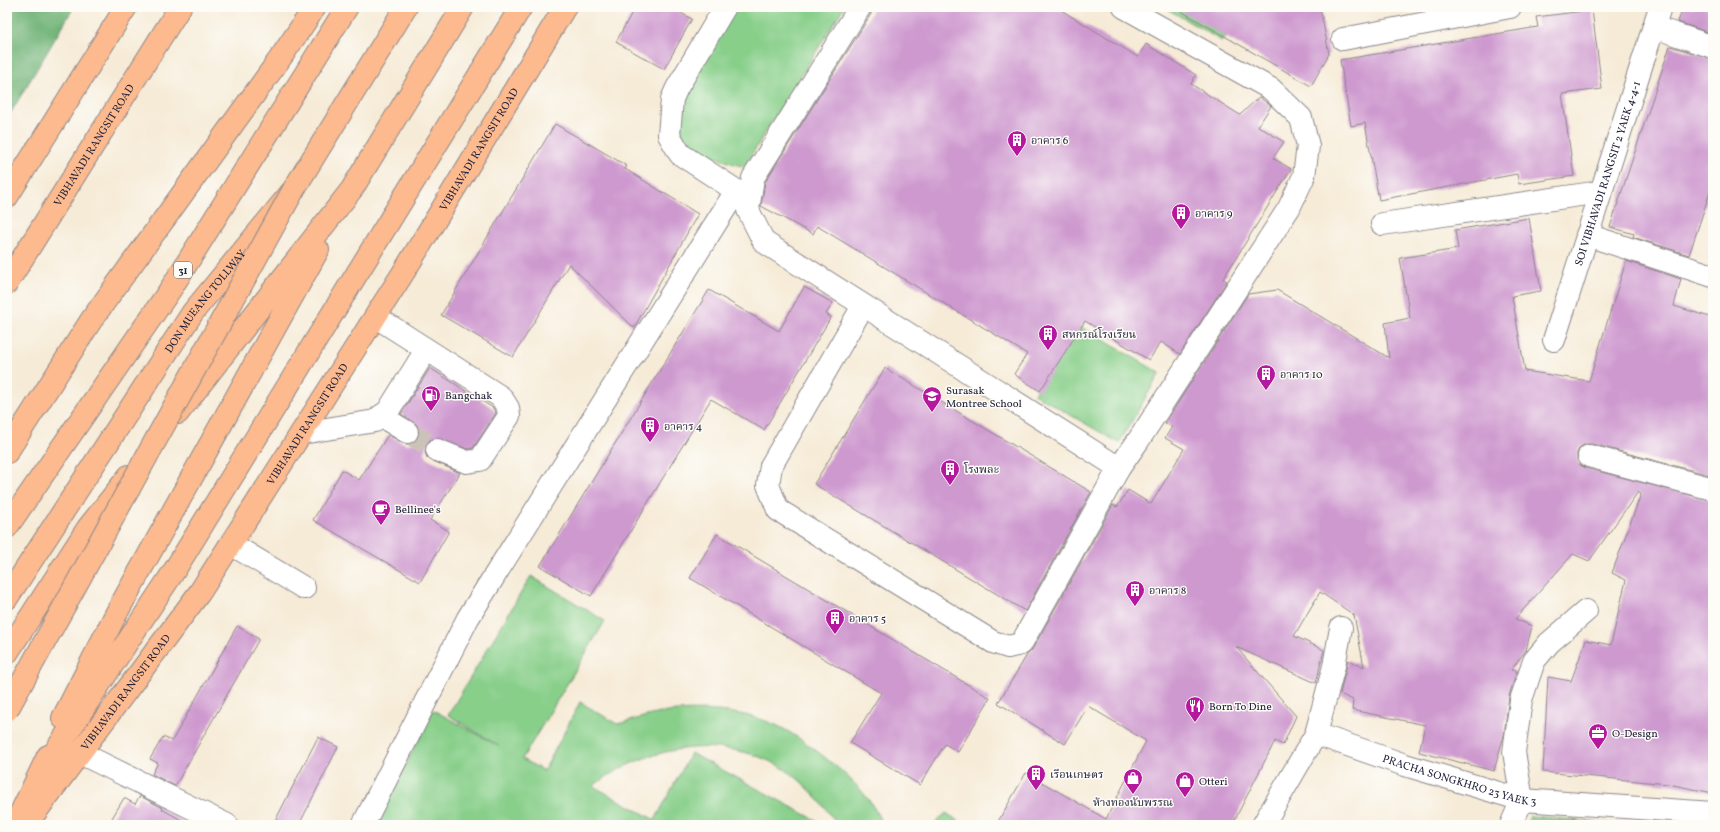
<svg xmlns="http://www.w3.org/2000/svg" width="1720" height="832" font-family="Vollkorn,'Noto Serif Thai',serif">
	<rect width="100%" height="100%" fill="#fdfcf7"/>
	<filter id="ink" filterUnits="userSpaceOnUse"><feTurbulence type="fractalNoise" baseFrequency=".025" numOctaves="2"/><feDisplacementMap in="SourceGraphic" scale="8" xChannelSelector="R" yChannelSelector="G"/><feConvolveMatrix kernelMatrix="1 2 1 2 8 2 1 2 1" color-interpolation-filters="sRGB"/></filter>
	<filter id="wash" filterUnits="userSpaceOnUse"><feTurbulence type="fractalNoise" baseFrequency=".012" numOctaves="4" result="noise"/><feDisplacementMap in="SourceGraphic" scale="16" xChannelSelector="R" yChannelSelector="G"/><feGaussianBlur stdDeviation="0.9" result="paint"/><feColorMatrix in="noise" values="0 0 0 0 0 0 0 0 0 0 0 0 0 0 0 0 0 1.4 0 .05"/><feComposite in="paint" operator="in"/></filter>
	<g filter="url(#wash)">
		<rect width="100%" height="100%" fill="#f6ebd7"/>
		<!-- green -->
		<g fill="#88cf8a" stroke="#557862">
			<path d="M735,7H844L744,167C716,158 691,152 675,125L680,97Z"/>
			<path d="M1164,7H1252L1222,41Z"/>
			<path d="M1076,324L1160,373L1119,443L1034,394Z"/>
			<path d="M531,576L605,621L522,759L544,771L580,702L617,724C632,721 647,715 661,713C699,707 744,710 778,726C798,736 816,750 833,764C853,780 874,801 882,825H838C822,803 805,781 781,767C721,733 646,746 593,786L655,820L691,753L825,825H376L433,710L499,746L448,715Z"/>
			<path d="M946,813L965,825H933Z"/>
			<path d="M1530,816L1622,825H1527Z"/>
		</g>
		<!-- forest -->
		<path fill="#6eb276" stroke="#486a58" d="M7,7H74L7,119Z"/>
		<g id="blocks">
			<!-- building -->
			<g fill="#ce99cf">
				<path d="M635,7H670L692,19L664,69L616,42Z"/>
				<path d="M873,7H1056L1138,57L1146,44L1196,75L1191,84L1240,115L1259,97L1271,106L1258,126L1284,142L1273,158L1291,169L1223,279L1227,281L1180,354L1161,342L1149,360L1085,321L1040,391L1014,374L1027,354L817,226L813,234L761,206L765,182L871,14Z"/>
				<path d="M1174,7H1320L1329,54L1311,86Z"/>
				<path d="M1683,7H1713V34L1678,22Z"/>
				<path d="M1592,10L1602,89L1562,94L1574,176L1519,184L1517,174L1379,200L1365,123L1351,126L1340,60L1538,27L1536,17Z"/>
				<path d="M1670,46L1713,59V183L1689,255L1633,237L1634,234L1610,227Z"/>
				<path d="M555,124L627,166L625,169L698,214L634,328L569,264L513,357L441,315Z"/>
				<path d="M1529,218L1541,291L1512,296L1525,371L1589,381L1626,261L1681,279L1674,306L1713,318V476L1592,444H1586L1580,447L1577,453V460L1580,465L1586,468L1713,501V793L1668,784L1543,772L1548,677L1571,681L1586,640L1611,645L1626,580L1612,573L1641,494L1638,492L1589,561L1573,554L1515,619L1532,626L1526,650L1511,670L1517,671L1509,696L1504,735L1494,771L1419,752L1425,725L1352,710L1353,700L1340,694L1348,660L1364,667L1354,615L1320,592L1294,636L1324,650L1316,683L1236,647L1296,716L1283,745L1275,741L1232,825H996L1026,773L1106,819L1146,741L1088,706L1065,744L998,703L1027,655L1032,650L1113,505L1117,507L1128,490L1151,504L1184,449L1165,438L1172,427L1165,423L1248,294L1277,290L1389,358L1385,323L1410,318L1400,258L1458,249L1455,230Z"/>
				<path d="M804,287L833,303L826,314L831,317L764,430L711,399L591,596L540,566L709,290L779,331Z"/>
				<path d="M430,368L493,408L496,413L473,448L468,449L436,438L430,440L426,445L425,452L427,458L460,473L430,520L449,531L420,582L313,520L342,470L359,480L388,435L406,444L413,443L417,439L419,433L418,426L401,414Z"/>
				<path d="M885,368L1091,492L1025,611L814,484Z"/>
				<path d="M717,534L990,698L958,752L945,744L920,785L850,743L881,693L690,578Z"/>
				<path d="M237,626L259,639L175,786L152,774L158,763L150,759L163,737L172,741Z"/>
				<path d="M318,737L338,747L299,825H273Z"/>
				<path d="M140,796L163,808L162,809L190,825H108L124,798L135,804Z"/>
			</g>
		</g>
	</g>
	<g filter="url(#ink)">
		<use href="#blocks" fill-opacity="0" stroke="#8c8689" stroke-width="1"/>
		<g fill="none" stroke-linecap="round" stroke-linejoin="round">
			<!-- minor-tunnel -->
			<path stroke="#ccc3b8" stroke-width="22" stroke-dasharray="22 11" stroke-linecap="butt" d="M407,432L437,450"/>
			<!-- minor casing -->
			<g stroke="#8c8689" stroke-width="24">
				<g id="minor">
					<path d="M725,7L677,88L672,99L669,135L680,154L749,199"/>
					<path d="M860,7L753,178L748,210L764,242L1119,468L1138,441L1289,208L1304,176L1308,146L1301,118L1271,89L1124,7"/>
					<path d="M1654,27L1713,47"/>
					<path d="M1343,39L1510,7"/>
					<path d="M1382,224L1600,192"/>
					<path d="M1587,235L1713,276"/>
					<path d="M863,306L771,466L768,485L778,510L993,642L1008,647L1021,644L1119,468"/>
					<path d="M376,317L501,397L508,408L509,416L480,460L467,462L437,450"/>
					<path id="s1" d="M1554,340L1660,7"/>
					<path d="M381,416L407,432"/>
					<path d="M302,433L375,421L388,411L426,350"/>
					<path d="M1589,456L1713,489"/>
					<path d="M231,544L304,588"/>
					<path id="s2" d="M1316,734L1405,765L1522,800L1713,813"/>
					<path d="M80,753L227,825"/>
					<path d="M363,825L468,618L736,191"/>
					<path d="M1263,825L1316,734L1334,666L1341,628"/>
					<path d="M1511,825L1522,800L1514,752L1521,700L1534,661L1549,643L1586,611"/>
				</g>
			</g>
			<!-- major casing -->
			<g stroke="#8c8689" stroke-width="24">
				<g id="major">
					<path d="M7,197L126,7"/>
					<path id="s3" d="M26,825L200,592L405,270L565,7"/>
				</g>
			</g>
			<!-- highway casing -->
			<g stroke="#8c8689" stroke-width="24">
				<g id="highway">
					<path id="s4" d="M7,283L180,7"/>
					<path d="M178,413L352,189L463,7"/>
					<path d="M7,452L92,319L279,60L315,7"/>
					<path d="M7,527L172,287L347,7"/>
					<path id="s5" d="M7,598L193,312L294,189L406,7"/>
					<path d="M7,653L88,528L129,476"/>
					<path d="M63,718L117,612L318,250"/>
					<path d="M43,770L174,571L521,7"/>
					<path d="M15,825L48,756"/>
				</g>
			</g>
			<!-- minor -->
			<use href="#minor" stroke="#fff" stroke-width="22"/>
			<!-- major -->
			<use href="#major" stroke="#fcba8e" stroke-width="22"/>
			<!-- highway -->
			<use href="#highway" stroke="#fcba8e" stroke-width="22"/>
			<!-- highway-bridge casing -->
			<g stroke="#8c8689" stroke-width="24" stroke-linecap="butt">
				<path id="highway-bridge" d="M7,710L294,189"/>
			</g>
			<!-- highway-bridge -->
			<use href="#highway-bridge" stroke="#fcba8e" stroke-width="22"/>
		</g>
	</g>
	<!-- icons -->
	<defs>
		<g id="building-pin" transform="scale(1)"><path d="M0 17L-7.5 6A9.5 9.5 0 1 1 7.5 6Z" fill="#b5179e" stroke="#fdfcf7"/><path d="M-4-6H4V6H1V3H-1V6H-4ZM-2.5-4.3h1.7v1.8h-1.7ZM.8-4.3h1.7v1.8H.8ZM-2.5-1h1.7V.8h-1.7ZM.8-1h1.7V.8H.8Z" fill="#fff"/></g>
		<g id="fuel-pin" transform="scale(1)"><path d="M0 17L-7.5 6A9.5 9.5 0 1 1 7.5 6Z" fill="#b5179e" stroke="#fdfcf7"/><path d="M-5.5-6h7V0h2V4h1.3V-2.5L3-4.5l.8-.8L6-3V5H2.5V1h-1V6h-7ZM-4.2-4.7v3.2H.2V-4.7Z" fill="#fff"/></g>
		<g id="school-pin" transform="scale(1)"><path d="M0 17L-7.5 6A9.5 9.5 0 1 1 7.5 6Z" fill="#b5179e" stroke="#fdfcf7"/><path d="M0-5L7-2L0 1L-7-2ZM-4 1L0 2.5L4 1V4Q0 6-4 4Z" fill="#fff"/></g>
		<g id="cafe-pin" transform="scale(1)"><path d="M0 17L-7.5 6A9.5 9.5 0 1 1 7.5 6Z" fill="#b5179e" stroke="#fdfcf7"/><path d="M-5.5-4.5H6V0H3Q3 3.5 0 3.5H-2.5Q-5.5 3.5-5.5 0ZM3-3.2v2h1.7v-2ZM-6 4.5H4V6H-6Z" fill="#fff"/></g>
		<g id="restaurant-pin" transform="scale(1)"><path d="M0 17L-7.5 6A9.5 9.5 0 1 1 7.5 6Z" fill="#b5179e" stroke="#fdfcf7"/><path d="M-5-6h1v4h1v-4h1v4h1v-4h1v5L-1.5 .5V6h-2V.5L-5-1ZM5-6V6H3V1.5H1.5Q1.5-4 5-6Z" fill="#fff"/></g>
		<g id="office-pin" transform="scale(1)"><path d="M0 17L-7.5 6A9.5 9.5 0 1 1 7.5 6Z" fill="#b5179e" stroke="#fdfcf7"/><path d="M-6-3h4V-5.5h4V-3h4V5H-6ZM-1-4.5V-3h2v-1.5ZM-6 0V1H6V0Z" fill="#fff"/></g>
		<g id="shop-pin" transform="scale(1)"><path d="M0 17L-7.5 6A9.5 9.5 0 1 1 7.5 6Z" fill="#b5179e" stroke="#fdfcf7"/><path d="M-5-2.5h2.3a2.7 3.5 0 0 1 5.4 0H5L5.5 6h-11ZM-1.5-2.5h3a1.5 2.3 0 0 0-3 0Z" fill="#fff"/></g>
	</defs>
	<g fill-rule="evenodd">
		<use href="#building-pin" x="1017" y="140"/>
		<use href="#building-pin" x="1181" y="213"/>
		<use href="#building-pin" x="1048" y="334"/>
		<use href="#building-pin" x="1266" y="374"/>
		<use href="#fuel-pin" x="431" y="395"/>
		<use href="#school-pin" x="932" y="396"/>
		<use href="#building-pin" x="650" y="426"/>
		<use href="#building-pin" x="950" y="469"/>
		<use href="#cafe-pin" x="381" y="509"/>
		<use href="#building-pin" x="1135" y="590"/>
		<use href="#building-pin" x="835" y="618"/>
		<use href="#restaurant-pin" x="1195" y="706"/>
		<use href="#office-pin" x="1598" y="733"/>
		<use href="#building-pin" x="1036" y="774"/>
		<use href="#shop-pin" x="1133" y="778"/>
		<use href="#shop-pin" x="1185" y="781"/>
	</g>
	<g text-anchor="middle" stroke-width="3" stroke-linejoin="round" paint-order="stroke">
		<!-- shield labels -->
		<rect fill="#fdfcf7" stroke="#646373" stroke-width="1" x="174" y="262" width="18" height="16" rx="3"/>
		<g font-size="10" font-weight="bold" fill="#22223b">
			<text x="183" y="274">31</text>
		</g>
		<!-- poi labels -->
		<g font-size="11" fill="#22223b" stroke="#fdfcf7" text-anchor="start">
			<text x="1031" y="144">อาคาร 6</text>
			<text x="1195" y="217">อาคาร 9</text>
			<text x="1062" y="338">สหกรณ์โรงเรียน</text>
			<text x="1280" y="378">อาคาร 10</text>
			<text x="946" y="394">Surasak<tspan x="946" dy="13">Montree School</tspan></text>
			<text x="445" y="399">Bangchak</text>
			<text x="664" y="430">อาคาร 4</text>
			<text x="964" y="473">โรงพละ</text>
			<text x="395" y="513">Bellinee's</text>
			<text x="1149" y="594">อาคาร 8</text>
			<text x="849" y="622">อาคาร 5</text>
			<text x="1209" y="710">Born To Dine</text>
			<text x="1612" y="737">O-Design</text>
			<text x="1050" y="778">เรือนเกษตร</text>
			<text x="1199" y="785">Otteri</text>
			<text x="1133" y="806" text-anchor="middle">ห้างทองนับพรรณ</text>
		</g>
		<!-- street labels -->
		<g font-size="11" fill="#22223b" stroke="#fdfcf7">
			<text dy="4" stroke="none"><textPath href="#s4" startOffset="163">VIBHAVADI RANGSIT ROAD</textPath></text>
			<text dy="4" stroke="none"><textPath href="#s3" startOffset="814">VIBHAVADI RANGSIT ROAD</textPath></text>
			<text dy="4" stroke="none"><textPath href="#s1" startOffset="175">SOI VIBHAVADI RANGSIT 2 YAEK 4-4-1</textPath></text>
			<text dy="4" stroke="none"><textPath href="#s5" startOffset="357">DON MUEANG TOLLWAY</textPath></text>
			<text dy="4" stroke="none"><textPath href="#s3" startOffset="490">VIBHAVADI RANGSIT ROAD</textPath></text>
			<text dy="4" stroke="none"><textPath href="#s3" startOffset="166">VIBHAVADI RANGSIT ROAD</textPath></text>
			<text dy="4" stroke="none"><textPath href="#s2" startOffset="151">PRACHA SONGKHRO 23 YAEK 3</textPath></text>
		</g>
	</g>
	<!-- margin -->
	<rect width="1720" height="832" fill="none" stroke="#fdfcf7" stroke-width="24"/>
</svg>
